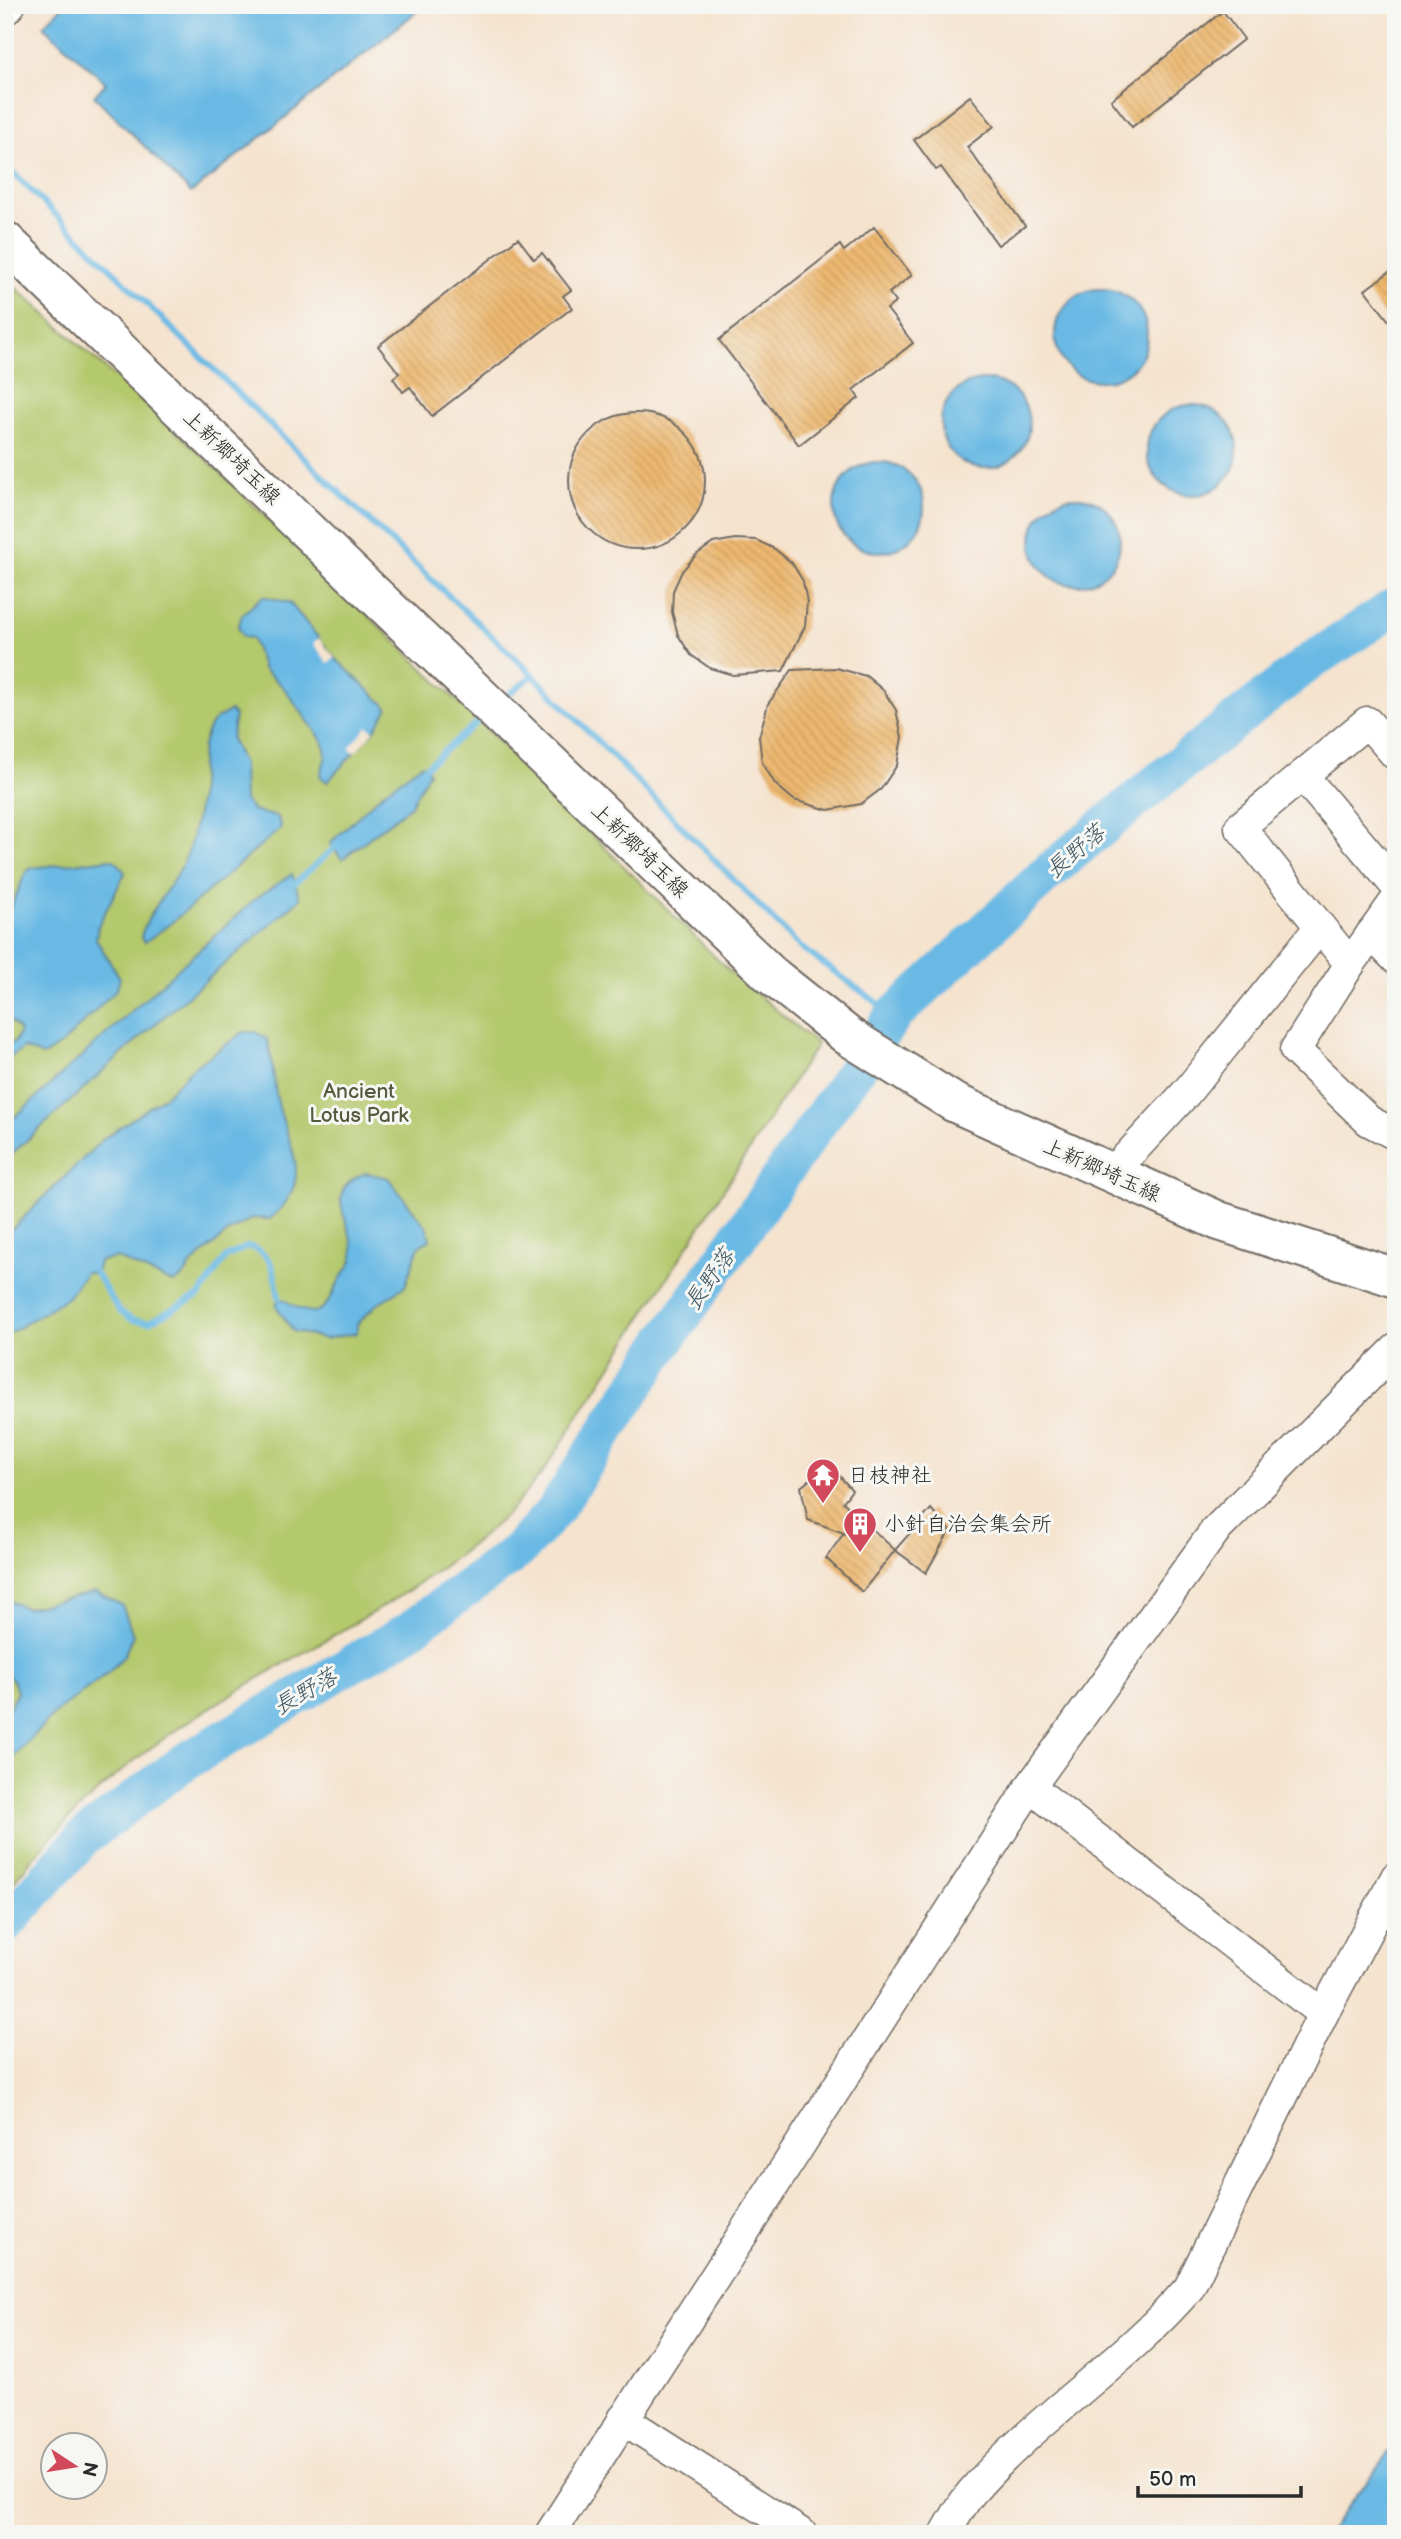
<svg xmlns="http://www.w3.org/2000/svg" width="1401" height="2539" font-family="'Balsamiq Sans','Klee One',sans-serif">
	<defs>
		<pattern id="building-back-hatch" width="6" height="6" patternUnits="userSpaceOnUse" patternTransform="scale(1.75)"><rect width="6" height="6" fill="#edb86f"/><path d="M-1 5l2 2M0 0l6 6M5-1l2 2" fill="none" stroke="#cb9e60"/></pattern>
	</defs>
	<rect width="100%" height="100%" fill="#f6f6f2"/>
	<filter id="ink" filterUnits="userSpaceOnUse"><feTurbulence type="fractalNoise" baseFrequency=".0143" numOctaves="2"/><feDisplacementMap in="SourceGraphic" scale="14" xChannelSelector="R" yChannelSelector="G"/><feConvolveMatrix kernelMatrix="1 2 1 2 8 2 1 2 1" color-interpolation-filters="sRGB"/></filter>
	<filter id="wash" filterUnits="userSpaceOnUse"><feTurbulence type="fractalNoise" baseFrequency=".00686" numOctaves="4" result="noise"/><feDisplacementMap in="SourceGraphic" scale="28" xChannelSelector="R" yChannelSelector="G"/><feGaussianBlur stdDeviation="1.57" result="paint"/><feColorMatrix in="noise" values="0 0 0 0 0 0 0 0 0 0 0 0 0 0 0 0 0 1.4 0 .05"/><feComposite in="paint" operator="in"/></filter>
	<g filter="url(#wash)">
		<rect width="100%" height="100%" fill="#f5e3ce"/>
		<!-- park -->
		<path fill="#b4c86c" stroke="#707a4c" stroke-width="2" d="M5,278L202,455L485,728L725,967L817,1044L543,1472C530,1486 519,1503 505,1516C408,1607 281,1657 173,1732C108,1777 52,1830 5,1893Z"/>
		<!-- water -->
		<g fill="#69b9e4" stroke="#4a7288" stroke-width="2">
			<path d="M64,5H425L191,193L94,96L106,83L43,26Z"/>
			<circle cx="1101" cy="335" r="46"/>
			<circle cx="985" cy="424" r="44"/>
			<circle cx="1192" cy="450" r="45"/>
			<circle cx="879" cy="507" r="45"/>
			<circle cx="1076" cy="541" r="44"/>
			<path d="M263,596L290,603L335,658L388,708L374,731L327,782L320,776L326,756L324,743L283,687L263,669L252,638L244,637L238,628L242,615Z"/>
			<path d="M230,711L235,716L231,739L243,764L244,800L253,811L278,817L281,828L170,924L145,942L141,938C144,915 180,879 189,849C193,834 197,817 199,801C202,776 197,745 212,723C216,717 224,715 230,711Z"/>
			<path d="M422,764L429,772L410,806L342,859L330,843L385,791Z"/>
			<path d="M111,859L118,863L125,873L98,926L96,939L120,978L117,989L62,1044L43,1056L24,1048L7,1060L5,1080V1045L15,1042L20,1031L5,1015V920L26,872L31,868Z"/>
			<path d="M292,874L300,899L144,1034L5,1160V1126L255,899Z"/>
			<path d="M244,1032H256L267,1039C273,1059 273,1079 277,1099C287,1147 318,1178 270,1219L253,1218L228,1232L193,1263L184,1276L173,1283L117,1258L99,1261L96,1274L86,1272L68,1297L5,1336V1236L103,1139L165,1096L194,1067Z"/>
			<path d="M366,1173L388,1178L427,1228L430,1240L419,1246L405,1286L376,1305L357,1324V1333L325,1339L293,1331L276,1306L279,1297C315,1319 322,1319 339,1281C344,1271 354,1265 353,1252C353,1222 319,1190 366,1173Z"/>
			<path d="M96,1592L122,1605L133,1635L124,1656L109,1672L55,1713L5,1766V1716L17,1692L13,1680L5,1674V1599L26,1608Z"/>
			<path d="M1396,2444V2534H1327L1394,2446Z"/>
		</g>
		<!-- pier -->
		<g fill="#f5e3ce">
			<path d="M319,638L335,658L328,663L313,643Z"/>
			<path d="M368,726L374,731L355,753L349,748Z"/>
		</g>
		<g fill="none" stroke-linecap="round" stroke-linejoin="round">
			<!-- stream -->
			<g stroke="#69b9e4" stroke-width="6">
				<path d="M5,165L344,497L533,675L799,946L894,1015"/>
				<path d="M502,700L533,675"/>
				<path d="M420,772L483,717"/>
				<path d="M289,888L339,844"/>
				<path d="M96,1274L119,1311L133,1320L149,1322L200,1295L226,1257L249,1246C276,1257 273,1271 279,1297"/>
			</g>
			<!-- river -->
			<path stroke="#69b9e4" stroke-width="38" d="M5,1925L83,1838L183,1763L408,1631L518,1551L555,1510L657,1353L894,1015L1051,870L1156,783L1307,664L1396,606"/>
		</g>
		<g id="blocks">
			<!-- building -->
			<g fill="url(#building-back-hatch)">
				<path d="M1223,11L1244,39L1132,127L1111,100Z"/>
				<path d="M970,96L994,126L967,147L1025,226L998,245L941,167L936,170L914,140Z"/>
				<path d="M874,227L912,275L889,293L896,302L887,309L913,343L853,390L859,398L799,445L719,340L840,245L844,251Z"/>
				<path d="M518,238L534,259L542,253L571,290L563,296L572,308L432,416L410,387L403,392L393,378L399,373L378,346Z"/>
				<path d="M1396,267V330L1365,290Z"/>
				<circle cx="637" cy="481" r="68"/>
				<path d="M735,539L756,540L775,549L792,563L803,581L807,602L805,626L783,671L733,675L710,668L691,655L678,635L672,612L673,591L682,571L696,555L713,543Z"/>
				<path d="M836,668L866,676L883,690L896,710L902,737L897,765L881,789L861,804L828,810L794,800L775,784L762,762L759,737L768,704L792,670Z"/>
				<path d="M829,1464L852,1490L843,1502L895,1550L862,1592L826,1558L844,1533L808,1520L801,1487Z"/>
				<path d="M931,1509L950,1530L926,1573L895,1550Z"/>
			</g>
		</g>
	</g>
	<g filter="url(#ink)">
		<use href="#blocks" fill-opacity="0" stroke="#726b64" stroke-width="2"/>
		<g fill="none" stroke-linecap="round" stroke-linejoin="round">
			<!-- minor casing -->
			<g stroke="#726b64" stroke-width="33">
				<g id="minor">
					<path d="M5,10L10,5"/>
					<path d="M1396,755L1367,722L1240,827L1350,964L1295,1050L1369,1121L1396,1135"/>
					<path d="M1303,776L1396,886"/>
					<path d="M1371,934L1396,959"/>
					<path d="M1350,964L1396,900"/>
					<path d="M1111,1174L1186,1093L1319,928"/>
					<path d="M1030,1787L1323,2014"/>
					<path d="M623,2419L802,2534"/>
					<path d="M550,2534L1030,1787L1215,1531L1396,1349"/>
					<path d="M945,2534C953,2521 961,2505 971,2493C1036,2417 1124,2364 1189,2288L1323,2014L1396,1877"/>
				</g>
			</g>
			<!-- major casing -->
			<g stroke="#726b64" stroke-width="42">
				<path id="major" d="M5,241L770,974L848,1036L953,1102L1219,1221L1396,1278"/>
			</g>
			<!-- minor -->
			<use href="#minor" stroke="#fff" stroke-width="30"/>
			<!-- major -->
			<use href="#major" stroke="#fff" stroke-width="38"/>
		</g>
	</g>
	<!-- icons -->
	<defs>
		<g id="temple-pin" transform="scale(1.75)"><path d="M0 17L-7.5 6A9.5 9.5 0 1 1 7.5 6Z" fill="#d1495b" stroke="#f6f6f2"/><path d="M0-6L5-2H3V0L6.5 2.5H4V6H1.5V3h-3V6H-4V2.5H-6.5L-3 0V-2H-5Z" fill="#fff"/></g>
		<g id="building-pin" transform="scale(1.75)"><path d="M0 17L-7.5 6A9.5 9.5 0 1 1 7.5 6Z" fill="#d1495b" stroke="#f6f6f2"/><path d="M-4-6H4V6H1V3H-1V6H-4ZM-2.5-4.3h1.7v1.8h-1.7ZM.8-4.3h1.7v1.8H.8ZM-2.5-1h1.7V.8h-1.7ZM.8-1h1.7V.8H.8Z" fill="#fff"/></g>
	</defs>
	<g fill-rule="evenodd">
		<use href="#temple-pin" x="823" y="1475"/>
		<use href="#building-pin" x="860" y="1524"/>
	</g>
	<g text-anchor="middle" stroke-width="6" stroke-linejoin="round" paint-order="stroke">
		<!-- street labels -->
		<g font-size="21" fill="#2b2b2b" stroke="#f6f6f2">
			<text transform="translate(232 457) rotate(44)" y="7">上新郷埼玉線</text>
			<text transform="translate(640 850) rotate(44)" y="7">上新郷埼玉線</text>
			<text transform="translate(1102 1170) rotate(24)" y="7">上新郷埼玉線</text>
		</g>
		<!-- park labels -->
		<g font-size="21" fill="#545a3e" stroke="#f6f6f2">
			<text x="359" y="1098">Ancient<tspan x="359" dy="24">Lotus Park</tspan></text>
		</g>
		<!-- poi labels -->
		<g font-size="21" fill="#2b2b2b" stroke="#f6f6f2" text-anchor="start">
			<text x="848" y="1482">日枝神社</text>
			<text x="884" y="1531">小針自治会集会所</text>
		</g>
		<!-- water labels -->
		<g font-size="23" font-style="italic" fill="#3e5662" stroke="#f6f6f2">
			<text transform="translate(1075 851) rotate(-40)" y="8">長野落</text>
			<text transform="translate(709 1279) rotate(-55)" y="8">長野落</text>
			<text transform="translate(305 1691) rotate(-30)" y="8">長野落</text>
		</g>
	</g>
	<!-- margin -->
	<rect width="1401" height="2539" fill="none" stroke="#f6f6f2" stroke-width="28"/>
	<!-- north arrow -->
	<g transform="translate(74 2466) rotate(102)"><circle r="33" fill="#f6f6f2" stroke="#a5a5a2" stroke-width="2"/>
	<path d="M0-5L12 26L0 18L-12 26Z" fill="#d1495b"/>
	<text y="-10" font-size="19" font-weight="bold" text-anchor="middle" fill="#2b2b2b">N</text>
	</g>
	<!-- scale -->
	<path d="M1138 2486v10h163v-10" fill="none" stroke="#2b2b2b" stroke-width="3.5"/>
	<text x="1149" y="2486" font-size="21" fill="#2b2b2b" stroke="#f6f6f2" stroke-width="5" paint-order="stroke">50 m</text>
</svg>
